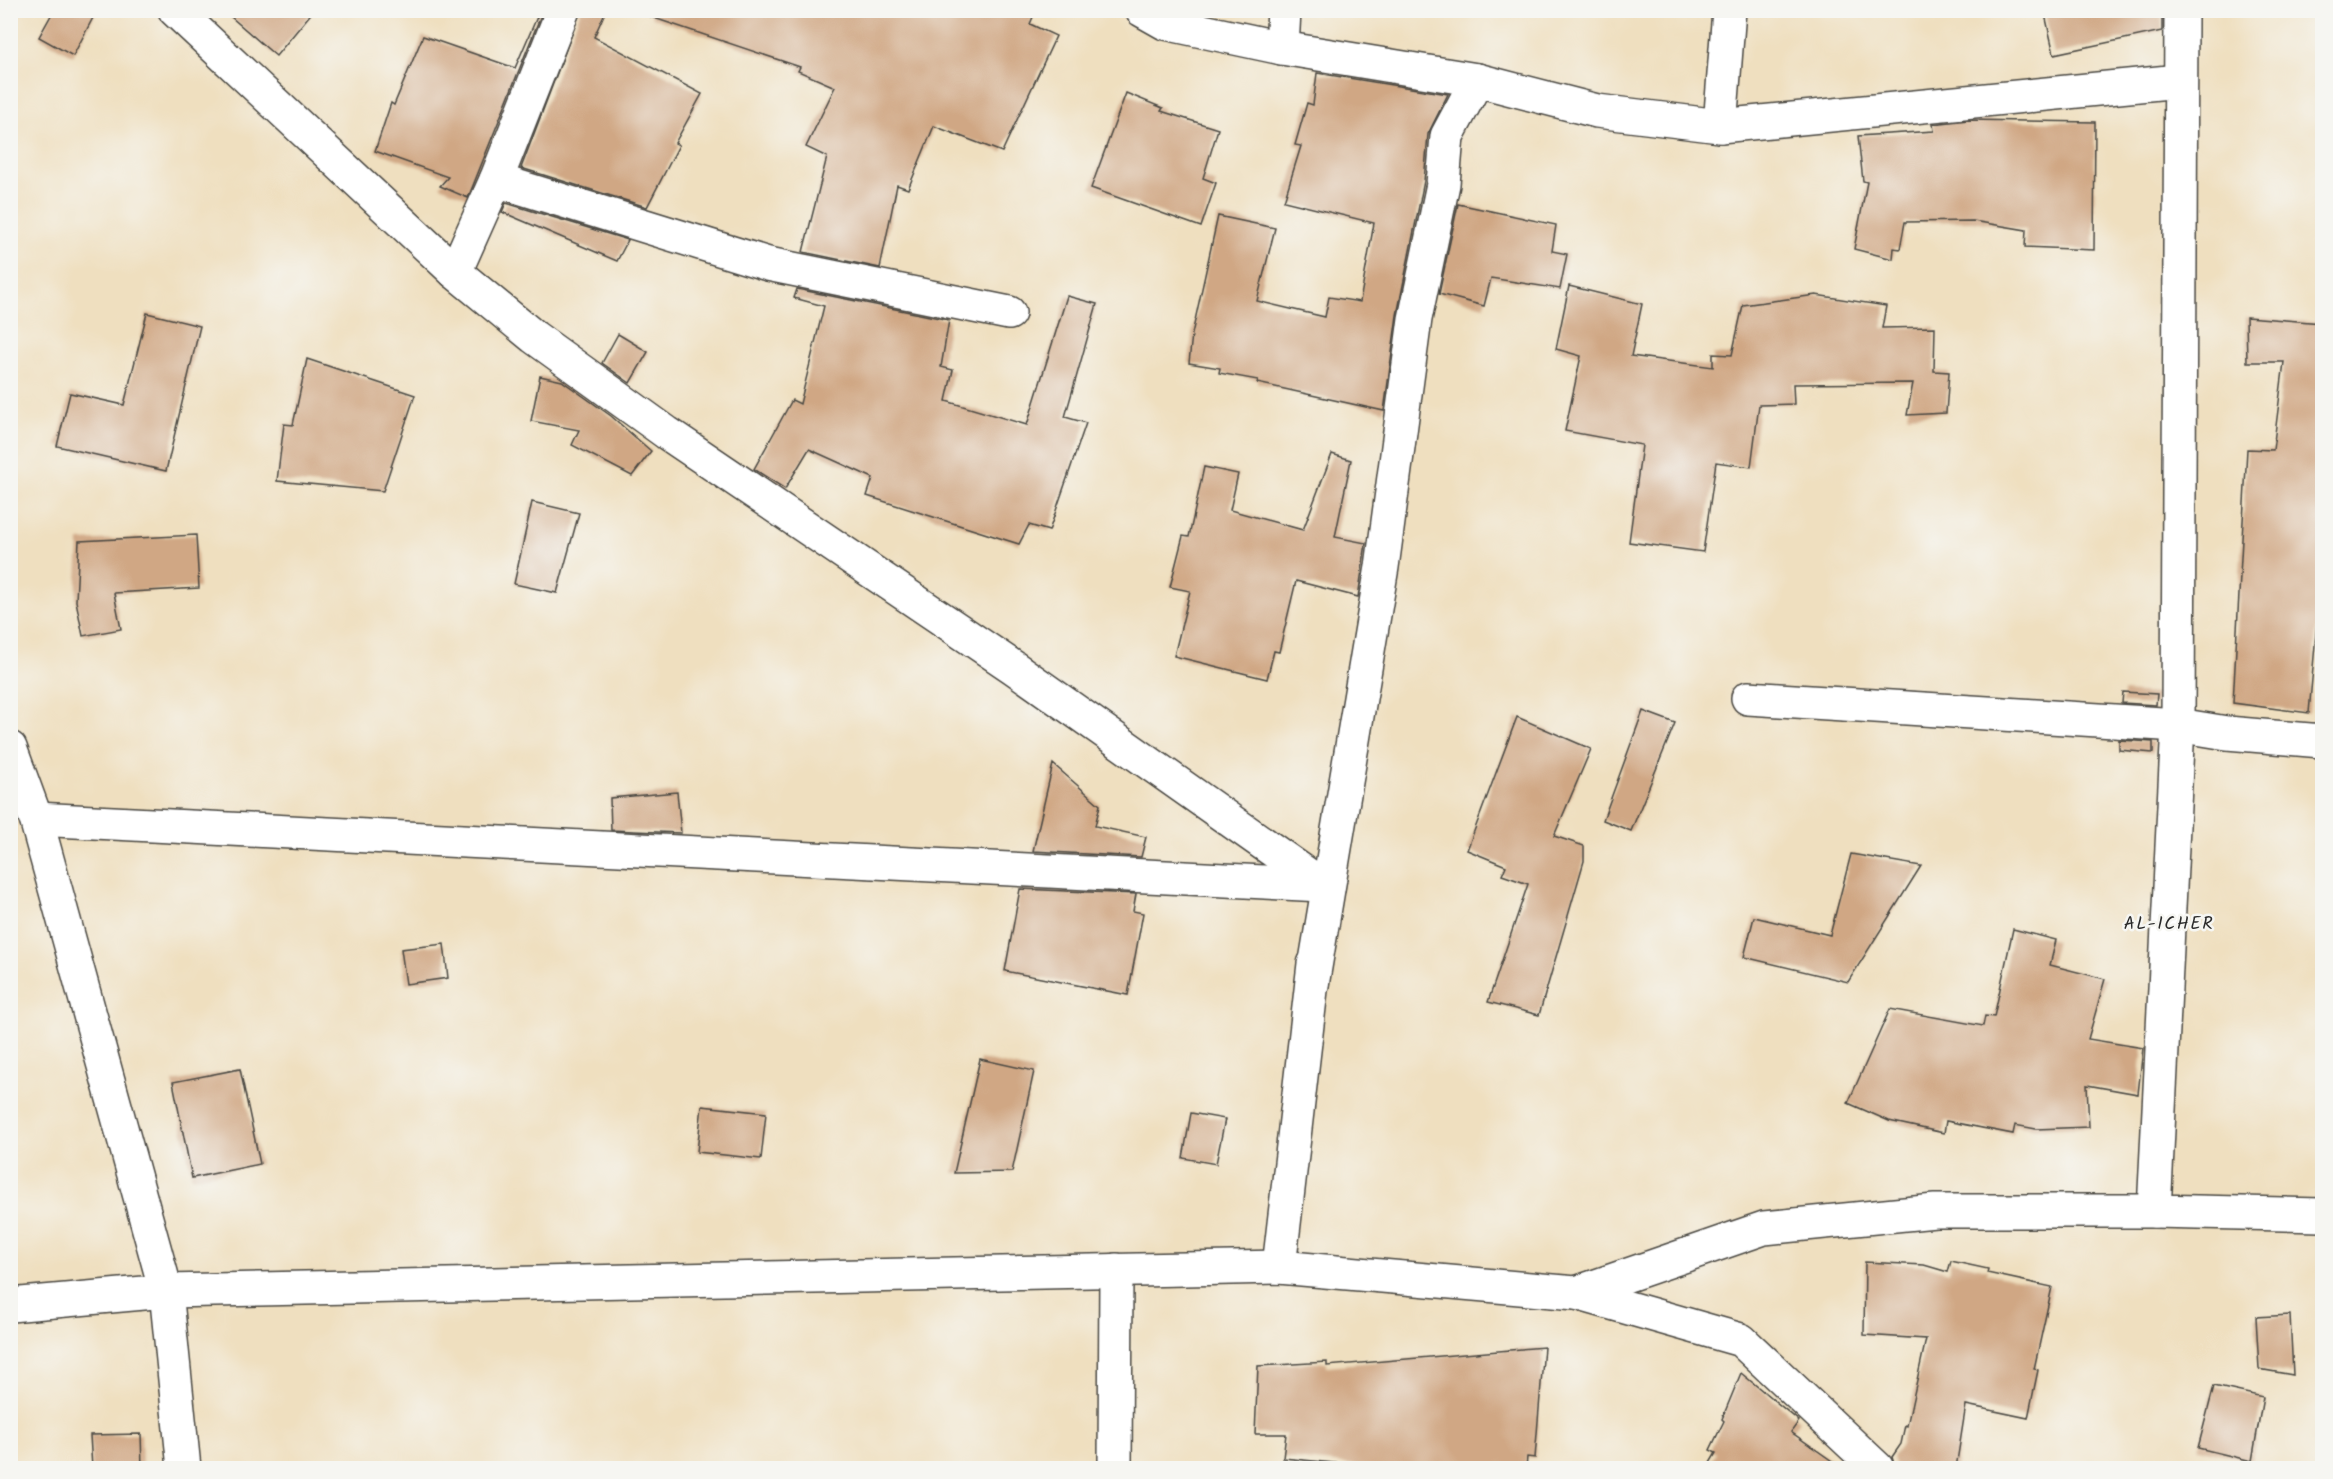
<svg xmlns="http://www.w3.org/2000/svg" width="2333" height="1479" font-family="Kalam,sans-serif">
	<rect width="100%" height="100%" fill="#f6f6f2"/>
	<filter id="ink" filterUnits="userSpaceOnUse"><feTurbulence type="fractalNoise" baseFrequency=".0167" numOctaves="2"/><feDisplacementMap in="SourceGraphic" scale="12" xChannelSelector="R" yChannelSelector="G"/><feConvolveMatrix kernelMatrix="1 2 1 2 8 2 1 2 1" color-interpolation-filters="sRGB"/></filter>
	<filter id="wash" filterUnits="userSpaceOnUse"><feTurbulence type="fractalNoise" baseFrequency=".008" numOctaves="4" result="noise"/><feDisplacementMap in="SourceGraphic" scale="24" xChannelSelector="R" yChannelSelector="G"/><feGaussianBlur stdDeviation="1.35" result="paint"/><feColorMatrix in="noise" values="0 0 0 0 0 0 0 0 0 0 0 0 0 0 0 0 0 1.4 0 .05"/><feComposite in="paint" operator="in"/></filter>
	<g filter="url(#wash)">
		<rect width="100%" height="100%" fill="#efdfbf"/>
		<g id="blocks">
			<!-- building -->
			<g fill="#d0a784">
				<path d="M54,10H97L73,56L39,37Z"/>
				<path d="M223,10H314L276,56Z"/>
				<path d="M540,10H543L468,198L440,186L448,177L375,151L391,103L394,105L423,36L515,68Z"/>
				<path d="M581,10H606L594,37L702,94L675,143L679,145L647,207L521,168Z"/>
				<path d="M652,10H1036L1030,24L1056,36L1002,152L934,126L908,189L897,185L880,268L803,252L827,157L806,147L835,87L798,71L800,67L651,17Z"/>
				<path d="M2044,10H2162V31L2054,54Z"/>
				<path d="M1317,73L1448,94L1428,134L1424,181L1397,315L1384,411L1257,383L1258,380L1219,373L1220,368L1189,363L1192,334L1218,216L1275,228L1257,301L1325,317L1329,297L1360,302L1374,223L1284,201L1301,146L1295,145L1307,103L1313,105Z"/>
				<path d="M1126,93L1163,108L1161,111L1218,129L1203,178L1216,183L1201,227L1091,188Z"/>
				<path d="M1968,120L2095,122L2094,250L2025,247L2026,230L1973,221L1905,222L1900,249L1894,248L1893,259L1854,249L1867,182L1863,181L1858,136L1934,131L1933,124Z"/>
				<path d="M506,203L628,240L617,261L502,212Z"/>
				<path d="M1458,204L1556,225L1552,251L1567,254L1560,289L1491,278L1484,306L1439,294Z"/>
				<path d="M1569,286L1642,304L1631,356L1713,367V354L1732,355L1743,305L1816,295L1886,306L1882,328L1935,327L1934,371L1949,372L1946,413L1907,415L1913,383L1793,384L1794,404L1759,405L1751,467L1716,462L1703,552L1629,542L1642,445L1565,431L1581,356L1556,349Z"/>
				<path d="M797,289L949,320L941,367L953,370L946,401L1027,425L1067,296L1097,304L1065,417L1086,423L1049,531L1029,525L1019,544L867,496L873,478L809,449L785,489L754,469L792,400L800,404L824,306L794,298Z"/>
				<path d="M147,313L200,326L166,471L57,446L70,393L124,405Z"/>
				<path d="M2246,317L2322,323V612L2318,611L2309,713L2233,703L2247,449L2273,450L2284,362H2247Z"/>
				<path d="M618,334L648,352L630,383L602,363Z"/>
				<path d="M307,359L415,395L383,491L277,481L284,424L293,425Z"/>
				<path d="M540,376L562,381L611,416L651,451L632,476L572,445L579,430L531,421Z"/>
				<path d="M1332,454L1351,460L1335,537L1366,543L1358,597L1296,581L1279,652L1274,651L1267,679L1174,656L1190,591L1170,587L1183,536L1189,537L1204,467L1238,474L1230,510L1303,530Z"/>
				<path d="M532,502L579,513L557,593L514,584Z"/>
				<path d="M196,535L199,588L114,593L121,629L83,636L76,601L79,541Z"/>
				<path d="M2123,692L2157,694L2156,705L2122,703Z"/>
				<path d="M1643,711L1675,723L1631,831L1603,820Z"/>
				<path d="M1517,717L1591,749L1554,836L1584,846V861L1539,1015L1488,1002L1528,884L1502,875L1506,866L1467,850Z"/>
				<path d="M2119,740L2153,742V753L2119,750Z"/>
				<path d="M1053,764L1100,805L1095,826L1146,837L1141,857L1033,851Z"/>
				<path d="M677,792L681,833L611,830L610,798Z"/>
				<path d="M1851,854L1921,866L1848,982L1744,957L1754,917L1830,935Z"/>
				<path d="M1020,889L1136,894L1133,911L1143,913L1128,995L1005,971Z"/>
				<path d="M2013,929L2056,940L2050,965L2105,979L2088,1039L2143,1048L2138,1094L2087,1085L2089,1127L2036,1129L2015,1125L2013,1134L1946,1121L1944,1133L1889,1121L1848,1103L1890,1009L1983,1026L1985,1016L1994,1017Z"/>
				<path d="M444,944L448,978L406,984L401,949Z"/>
				<path d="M980,1059L1034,1071L1012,1172L954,1173Z"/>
				<path d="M240,1069L260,1164L192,1178L173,1082Z"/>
				<path d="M702,1106L766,1113L761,1159L697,1152Z"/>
				<path d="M1191,1113L1225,1119L1216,1164L1183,1158Z"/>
				<path d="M1951,1261L1988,1269L1987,1273L2052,1287L2034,1369L2038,1370L2028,1418L1966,1405L1956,1468H1895L1892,1457L1901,1444L1905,1425L1907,1426L1926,1339L1864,1335L1865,1262L1924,1265L1948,1272Z"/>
				<path d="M2290,1315L2293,1375L2259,1369L2256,1317Z"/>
				<path d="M1544,1347L1535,1458L1527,1457L1526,1468H1385L1283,1458L1286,1434H1255L1258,1366L1327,1362V1366Z"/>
				<path d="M1741,1373L1799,1421L1791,1432L1842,1468H1707L1716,1453L1710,1450L1724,1421L1722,1419Z"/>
				<path d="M2214,1386L2263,1397L2252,1461L2198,1448Z"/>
				<path d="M141,1434L142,1468H92L90,1435Z"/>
			</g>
		</g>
	</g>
	<g filter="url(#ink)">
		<use href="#blocks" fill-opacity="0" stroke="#484641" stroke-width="1.5"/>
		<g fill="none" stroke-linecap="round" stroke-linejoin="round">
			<!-- street casing -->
			<g stroke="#484641" stroke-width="36">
				<g id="street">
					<path d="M175,10L455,272L534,337L667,433L1013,667L1322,885"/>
					<path d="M1142,10L1165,23L1282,48L1477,80L1597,111L1720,126L1729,10"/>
					<path d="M2181,10L2178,725L2154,1211L2322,1215"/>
					<path d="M1282,48L1284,10"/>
					<path d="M1720,126L2179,81"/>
					<path d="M496,180L768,264L1009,313"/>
					<path d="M455,272L496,180L563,10"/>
					<path d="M1748,698L2178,725L2227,733L2322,741"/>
					<path d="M10,748L36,819L166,1291L184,1468"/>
					<path d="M36,819L1322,885"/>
					<path d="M1312,985L1382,567L1415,319L1443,184L1447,136L1477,80"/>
					<path d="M1279,1267L1314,964"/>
					<path d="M1576,1293L1764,1228L1935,1211H2154"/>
					<path d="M10,1305L166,1291L1279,1267L1576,1293L1741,1340L1877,1468"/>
					<path d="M1115,1468L1116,1270"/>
				</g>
			</g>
			<!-- street -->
			<use href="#street" stroke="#fff" stroke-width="33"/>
		</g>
	</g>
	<g text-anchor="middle" stroke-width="5" stroke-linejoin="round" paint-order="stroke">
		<!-- neighbourhood labels -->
		<g font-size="18" letter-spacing="1.5" fill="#2b2b2b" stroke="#f6f6f2">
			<text x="2169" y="929">AL-ICHER</text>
		</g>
	</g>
	<!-- margin -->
	<rect width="2333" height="1479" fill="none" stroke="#f6f6f2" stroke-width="36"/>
</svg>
